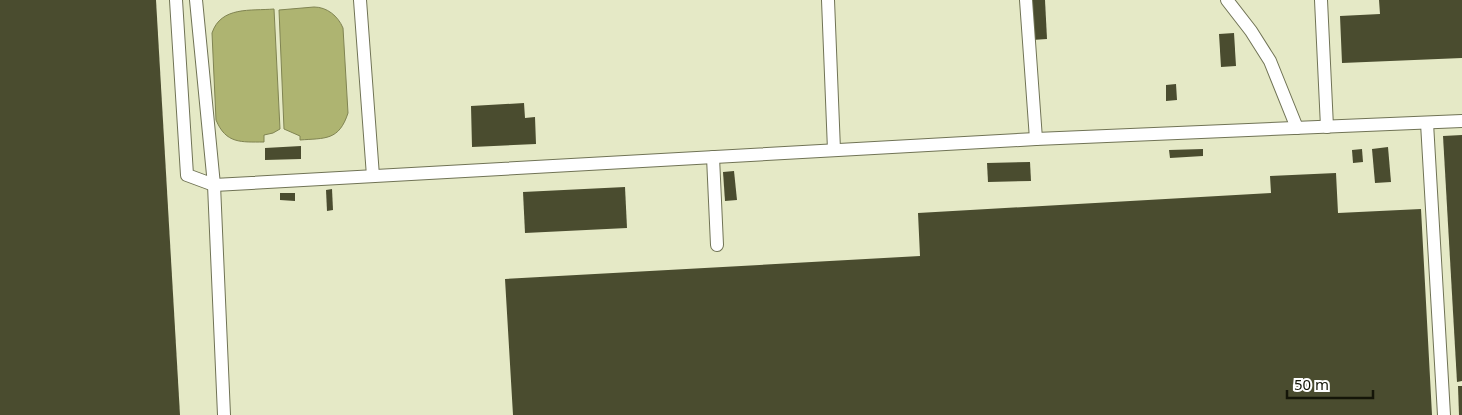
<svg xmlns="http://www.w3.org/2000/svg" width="1462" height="415" font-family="'Noto Sans',sans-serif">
	<rect width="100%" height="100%" fill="#e5e9c6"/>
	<!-- water -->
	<g fill="#aeb471" stroke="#808452">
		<path d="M314,7C327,7 338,16 343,28L348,113C339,141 325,138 300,140V136L284,129L279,10Z"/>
		<path d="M274,9L280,129L273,133L264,135V142C241,142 226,144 216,120L212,33C221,6 251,11 274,9Z"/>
	</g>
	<!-- building -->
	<g fill="#4a4c2f">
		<path d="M0,0H156L180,415H0Z"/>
		<path d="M1030,0H1045L1047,39L1032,40Z"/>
		<path d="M1379,0H1462V58L1342,63L1340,16L1380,14Z"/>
		<path d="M1234,33L1236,66L1221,67L1219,34Z"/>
		<path d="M1176,84L1177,100L1166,101V85Z"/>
		<path d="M524,103L525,118L535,117L536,144L472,147L471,106Z"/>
		<path d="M1462,135V381L1457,382L1443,136Z"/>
		<path d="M301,146V159L265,160V148Z"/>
		<path d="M1388,147L1391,182L1375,183L1372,149Z"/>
		<path d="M1203,149V156L1170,158L1169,150Z"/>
		<path d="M1362,149L1363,162L1353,163L1352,150Z"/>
		<path d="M1030,162L1031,181L988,182L987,163Z"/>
		<path d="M734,171L737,200L725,201L723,172Z"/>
		<path d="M1336,173L1338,213L1421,209L1432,415H513L505,279L920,256L918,213L1271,193L1270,176Z"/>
		<path d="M625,187L627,228L525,233L523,192Z"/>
		<path d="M332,189L333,210L327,211L326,190Z"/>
		<path d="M280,193H295V201L280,200Z"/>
		<path d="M1458,386H1462V415H1459Z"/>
	</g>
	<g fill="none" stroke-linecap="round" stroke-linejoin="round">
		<!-- minor casing -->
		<g stroke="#707355" stroke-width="14">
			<g id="minor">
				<path d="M176,0L187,175L214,185L1036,139L1462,121"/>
				<path d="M196,0L214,185L224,415"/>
				<path d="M360,0L373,176"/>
				<path d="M828,0L834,150"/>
				<path d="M1026,0L1036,139"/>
				<path d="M1227,0L1251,31L1270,61L1297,128"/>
				<path d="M1321,0L1327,127"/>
				<path d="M1427,123L1444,415"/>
				<path d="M713,157L717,245"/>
			</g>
		</g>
		<!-- minor -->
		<use href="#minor" stroke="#fff" stroke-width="12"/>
	</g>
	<!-- scale -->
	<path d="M1287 390v8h86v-8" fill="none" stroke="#141508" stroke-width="2.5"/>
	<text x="1294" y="390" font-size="15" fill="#141508" stroke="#ffffff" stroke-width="4" paint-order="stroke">50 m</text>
</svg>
